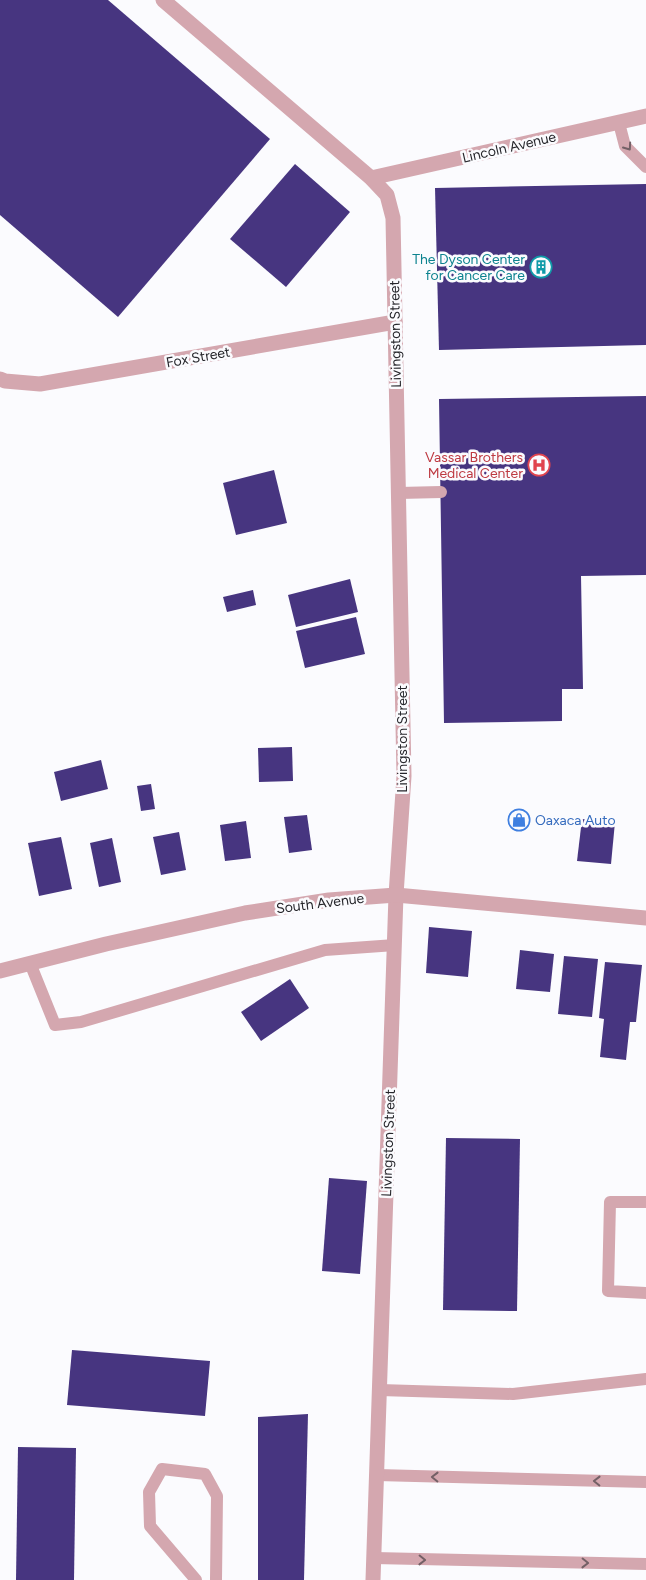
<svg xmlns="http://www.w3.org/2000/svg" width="646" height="1580" font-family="Figtree,sans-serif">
	<rect width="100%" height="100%" fill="#fbfbfe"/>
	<!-- building -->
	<g fill="#473580">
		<path d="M0,0H108L270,139L118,317L0,215Z"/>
		<path d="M295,164L350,212L286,287L230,239Z"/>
		<path d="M646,184V345L439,350L435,188Z"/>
		<path d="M646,396V575L581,576L583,689H562V721L444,723L439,399Z"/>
		<path d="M274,470L287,523L236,535L223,483Z"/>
		<path d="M350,579L358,612L296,627L288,595Z"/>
		<path d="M253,590L256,605L227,612L223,597Z"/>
		<path d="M356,617L365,654L305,668L296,631Z"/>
		<path d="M292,747L293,781L259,782L258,748Z"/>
		<path d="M101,760L108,789L61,801L54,772Z"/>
		<path d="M151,784L155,809L141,811L137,786Z"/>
		<path d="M307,815L312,850L289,853L284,817Z"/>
		<path d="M582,819L615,822L611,864L577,861Z"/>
		<path d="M246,821L251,858L225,861L220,825Z"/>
		<path d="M179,832L186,870L161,875L153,837Z"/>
		<path d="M61,837L72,889L39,896L28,843Z"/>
		<path d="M112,838L121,882L99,887L90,843Z"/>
		<path d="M429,927L472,931L468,977L426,973Z"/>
		<path d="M520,950L554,954L550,992L516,989Z"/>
		<path d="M564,956L598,959L592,1017L558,1014Z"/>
		<path d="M605,962L642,965L636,1022H630L626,1060L600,1057L604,1019L599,1018Z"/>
		<path d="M290,979L309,1008L261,1041L241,1012Z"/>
		<path d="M446,1138L520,1139L517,1311L443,1310Z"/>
		<path d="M329,1178L367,1181L360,1274L322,1271Z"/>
		<path d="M72,1350L210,1361L205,1416L67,1405Z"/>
		<path d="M308,1414L304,1580H258V1417Z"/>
		<path d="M18,1447L76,1448L74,1580H16Z"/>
	</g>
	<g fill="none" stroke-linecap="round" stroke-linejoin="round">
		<!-- service -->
		<g stroke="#d4a7af" stroke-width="12">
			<path d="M619,123L625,146L646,167"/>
			<path d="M399,493L441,492"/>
			<path d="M30,963L55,1025L81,1022L325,950L395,945"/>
			<path d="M646,1202H610L608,1291L646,1293"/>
			<path d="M380,1390L513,1394L646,1379"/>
			<path d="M377,1475L646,1482"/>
			<path d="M374,1558L646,1564"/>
			<path d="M196,1580L150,1526L149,1492L162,1469L205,1474L217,1496L216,1580"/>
		</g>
		<!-- minor -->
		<g stroke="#d4a7af" stroke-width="15">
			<path d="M163,0L371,178L387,195L393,218L404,776L396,895L373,1580"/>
			<path d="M371,178L646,116"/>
			<path d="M0,379L5,381L40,384L395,322"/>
		</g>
		<!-- tertiary -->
		<path stroke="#d4a7af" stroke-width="15" d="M0,971L106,944L245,913L329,900L396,895L646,918"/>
	</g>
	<!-- one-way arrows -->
	<defs><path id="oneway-chevron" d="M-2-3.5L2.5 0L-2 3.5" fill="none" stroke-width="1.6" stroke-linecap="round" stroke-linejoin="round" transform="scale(1.25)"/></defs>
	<g stroke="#746066">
		<use href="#oneway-chevron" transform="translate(628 147) rotate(55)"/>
		<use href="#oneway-chevron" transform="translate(435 1477) rotate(-179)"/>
		<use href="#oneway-chevron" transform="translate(597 1481) rotate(-179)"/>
		<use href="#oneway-chevron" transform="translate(422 1560) rotate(1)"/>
		<use href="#oneway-chevron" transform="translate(585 1563) rotate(1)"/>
	</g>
	<!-- icons -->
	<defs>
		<g id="building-ring" transform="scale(1.125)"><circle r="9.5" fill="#fbfbfe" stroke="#0f9aa8" stroke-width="1.5"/><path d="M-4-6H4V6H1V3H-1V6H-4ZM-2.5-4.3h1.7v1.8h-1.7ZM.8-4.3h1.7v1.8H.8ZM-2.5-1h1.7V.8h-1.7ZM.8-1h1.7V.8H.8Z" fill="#0f9aa8"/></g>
		<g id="hospital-ring" transform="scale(1.125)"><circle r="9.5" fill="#fbfbfe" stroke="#e0444e" stroke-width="1.5"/><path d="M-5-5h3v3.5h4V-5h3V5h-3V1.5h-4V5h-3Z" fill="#e0444e"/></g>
		<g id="shop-ring" transform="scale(1.125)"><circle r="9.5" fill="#fbfbfe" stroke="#3f7fe0" stroke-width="1.5"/><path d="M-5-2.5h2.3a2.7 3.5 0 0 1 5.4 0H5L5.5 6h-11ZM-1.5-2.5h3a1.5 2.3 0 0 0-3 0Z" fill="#3f7fe0"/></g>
	</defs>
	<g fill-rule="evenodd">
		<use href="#building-ring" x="541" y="267"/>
		<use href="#hospital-ring" x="539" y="465"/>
		<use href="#shop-ring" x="519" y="820"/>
	</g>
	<g text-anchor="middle" stroke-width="5" stroke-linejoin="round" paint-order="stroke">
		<!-- street labels -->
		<g font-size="14" fill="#26262b" stroke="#fbfbfe">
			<text transform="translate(509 147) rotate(-13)" y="5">Lincoln Avenue</text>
			<text transform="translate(395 334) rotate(-91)" y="5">Livingston Street</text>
			<text transform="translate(198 357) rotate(-10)" y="5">Fox Street</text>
			<text transform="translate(402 739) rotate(-90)" y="5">Livingston Street</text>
			<text transform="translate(320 903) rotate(-7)" y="5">South Avenue</text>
			<text transform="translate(388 1143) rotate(-88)" y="5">Livingston Street</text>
		</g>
		<!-- culture labels -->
		<g font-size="14" fill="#0d838f" stroke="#fbfbfe" text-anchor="end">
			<text x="525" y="264">The Dyson Center<tspan x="525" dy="16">for Cancer Care</tspan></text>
		</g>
		<!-- health labels -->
		<g font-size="14" fill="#be3a42" stroke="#fbfbfe" text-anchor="end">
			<text x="523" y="462">Vassar Brothers<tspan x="523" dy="16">Medical Center</tspan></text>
		</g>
		<!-- shop labels -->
		<g font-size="14" fill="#366cbe" stroke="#fbfbfe" text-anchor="start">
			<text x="535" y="825">Oaxaca Auto</text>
		</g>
	</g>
</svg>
